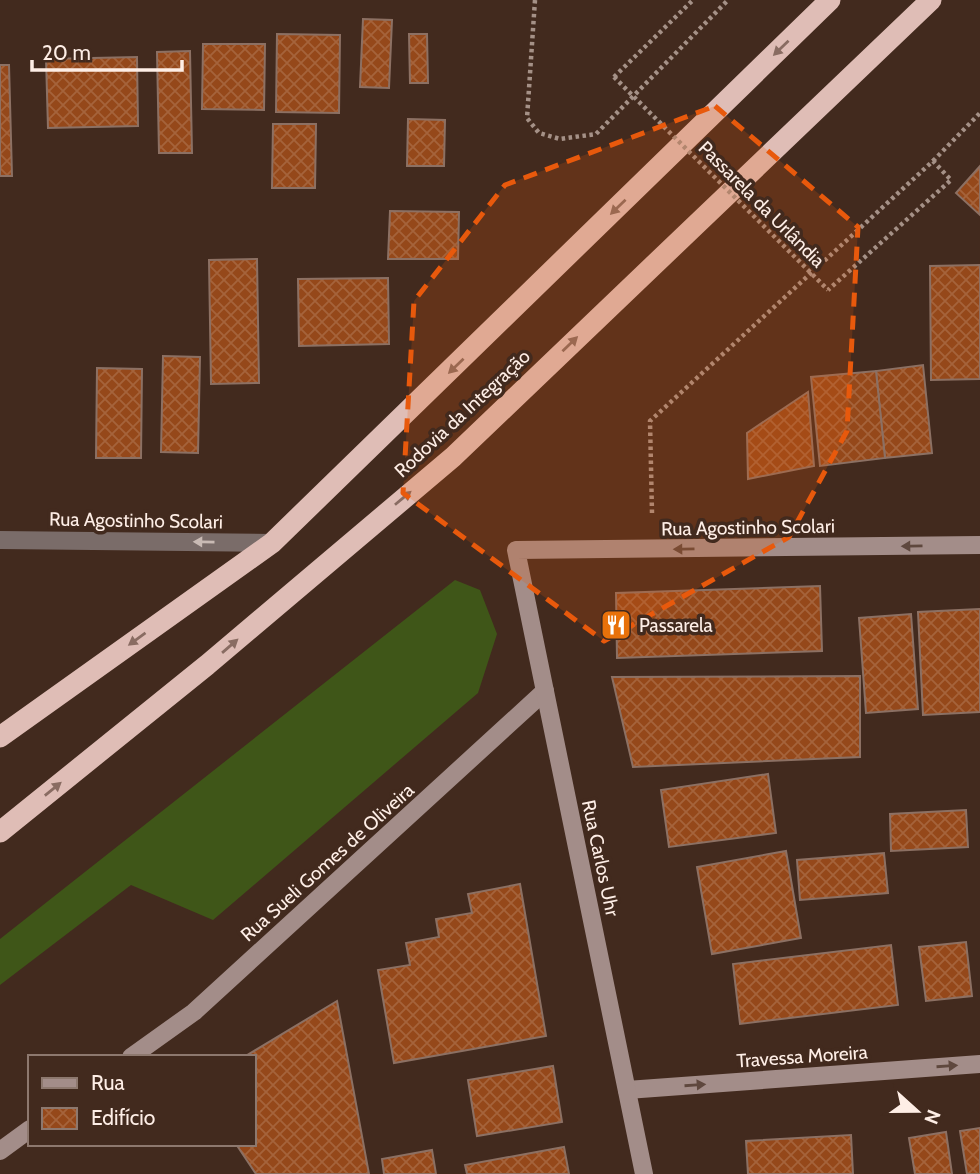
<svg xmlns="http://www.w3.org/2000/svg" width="980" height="1174" font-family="Cabin,sans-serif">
	<defs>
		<pattern id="building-cross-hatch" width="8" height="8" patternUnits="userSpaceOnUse" patternTransform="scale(1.75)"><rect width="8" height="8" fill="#95481a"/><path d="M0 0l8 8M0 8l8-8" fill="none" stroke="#a5633b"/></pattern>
	</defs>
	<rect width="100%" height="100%" fill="#422a1e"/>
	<!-- grass -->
	<path fill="#3f5618" d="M455,580L480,590L497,634L478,693L213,920L131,885L0,985V939Z"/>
	<!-- building -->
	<g fill="url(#building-cross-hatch)" stroke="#8c7063" stroke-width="2">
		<path d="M363,19L392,20L389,88L360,87Z"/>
		<path d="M277,34L340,35L339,113L276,112Z"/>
		<path d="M409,34H427L428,83H410Z"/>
		<path d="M203,44H265L264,110L202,109Z"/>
		<path d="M190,51L192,153H159L157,52Z"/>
		<path d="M137,57L138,126L48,128L46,59Z"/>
		<path d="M0,65H9L12,176H0Z"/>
		<path d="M408,119L445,120L444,166H407Z"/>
		<path d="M273,124H316L315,188H272Z"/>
		<path d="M980,166V215L956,193Z"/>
		<path d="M390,211L459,212L458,259H388Z"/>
		<path d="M257,259L259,383L211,384L209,260Z"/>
		<path d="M980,265V379L931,380L930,266Z"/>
		<path d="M388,278L389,344L299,346L298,279Z"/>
		<path d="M163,356L200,357L198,453L161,452Z"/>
		<path d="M923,365L932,453L885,458L876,371Z"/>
		<path d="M97,368L142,369L141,458H96Z"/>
		<path d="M876,371L885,458L820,466L811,377Z"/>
		<path d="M808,392L814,466L748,479L747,433Z"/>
		<path d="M820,586L822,651L617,658L616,593Z"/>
		<path d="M980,609V712L923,715L918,612Z"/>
		<path d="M911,614L918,709L866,713L859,618Z"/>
		<path d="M860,676V757L633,767L612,677Z"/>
		<path d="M768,774L776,833L669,847L661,790Z"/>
		<path d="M966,810L968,847L891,851L890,814Z"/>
		<path d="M786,851L801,938L712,954L697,867Z"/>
		<path d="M884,853L888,893L800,900L797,860Z"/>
		<path d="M520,884L546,1036L394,1063L378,970L410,965L406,943L439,937L436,919L472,913L468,894Z"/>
		<path d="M966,942L972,996L926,1001L919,947Z"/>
		<path d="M891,945L898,1005L740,1024L733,964Z"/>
		<path d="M337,1001L369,1174H256L236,1144H254V1057H244Z"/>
		<path d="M553,1066L562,1122L477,1136L468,1080Z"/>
		<path d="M980,1128V1174H967L960,1131Z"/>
		<path d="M946,1132L952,1174H915L909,1138Z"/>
		<path d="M851,1135L853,1174H748L746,1141Z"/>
		<path d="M564,1147L569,1174H467L465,1165Z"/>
		<path d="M432,1150L436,1174H384L382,1159Z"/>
	</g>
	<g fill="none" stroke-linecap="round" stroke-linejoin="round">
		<!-- path -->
		<g stroke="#a59187" stroke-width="4.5" stroke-dasharray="3.5 3.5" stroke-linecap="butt">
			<path d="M535,0L527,118L539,133L560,139L596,134L728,0"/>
			<path d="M614,77L693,0"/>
			<path d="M933,161L980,113"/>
			<path d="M652,513L650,421L933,161L951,180L828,290"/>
		</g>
		<!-- street -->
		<path stroke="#7a6c69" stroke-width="18" d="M0,540L272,543"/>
		<!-- secondary -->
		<g stroke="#a38d89" stroke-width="18">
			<path d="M131,1057L194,1012L545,691"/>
			<path d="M627,1090L980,1064"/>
			<path d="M0,1151L30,1129"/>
			<path d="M644,1174L516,550L980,545"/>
		</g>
		<!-- highway -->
		<g stroke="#dfbdb6" stroke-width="21">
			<path d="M0,737L272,543L830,0"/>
			<path d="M0,832L207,665L453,457L931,0"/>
		</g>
		<!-- path-bridge -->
		<path stroke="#a59187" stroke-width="4.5" stroke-dasharray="3.5 3.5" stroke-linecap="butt" d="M614,77L828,290"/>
	</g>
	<!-- one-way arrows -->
	<defs><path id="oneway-solid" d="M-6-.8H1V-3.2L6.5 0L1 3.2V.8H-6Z" transform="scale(1.75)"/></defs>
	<g fill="#896c62">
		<use href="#oneway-solid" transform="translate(781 48) rotate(136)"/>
		<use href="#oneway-solid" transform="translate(618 207) rotate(136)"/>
		<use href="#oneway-solid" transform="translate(570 344) rotate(-44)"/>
		<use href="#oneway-solid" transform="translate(456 366) rotate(136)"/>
		<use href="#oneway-solid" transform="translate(403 498) rotate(-40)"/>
		<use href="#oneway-solid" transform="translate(137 639) rotate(144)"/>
		<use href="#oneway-solid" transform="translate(230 646) rotate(-41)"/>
		<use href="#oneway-solid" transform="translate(53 789) rotate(-39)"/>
	</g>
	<use fill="#c9bab4" href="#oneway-solid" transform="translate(204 542) rotate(-179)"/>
	<g fill="#5f483e">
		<use href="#oneway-solid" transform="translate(912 546) rotate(179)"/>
		<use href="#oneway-solid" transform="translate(684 549) rotate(179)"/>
		<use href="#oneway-solid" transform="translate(947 1066) rotate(-4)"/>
		<use href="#oneway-solid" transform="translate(695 1085) rotate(-4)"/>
	</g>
	<!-- marked area -->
	<path fill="#e8590c" fill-opacity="0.2" stroke="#e8590c" stroke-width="5" stroke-dasharray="14 9" stroke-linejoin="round" d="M715,106L858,227L847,431L789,537L604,641L403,493L414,301L505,185Z"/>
	<!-- icons -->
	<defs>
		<g id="restaurant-square" transform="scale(1.575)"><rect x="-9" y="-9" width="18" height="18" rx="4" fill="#e8710a" stroke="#422a1e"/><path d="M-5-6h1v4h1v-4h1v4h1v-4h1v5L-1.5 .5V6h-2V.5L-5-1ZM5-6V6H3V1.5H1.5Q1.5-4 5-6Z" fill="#fff"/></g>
	</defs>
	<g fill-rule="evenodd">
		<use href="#restaurant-square" x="616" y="625"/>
	</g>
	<g text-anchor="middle" stroke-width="7" stroke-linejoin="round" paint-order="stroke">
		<!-- street labels -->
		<g font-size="19" fill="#feeee6" stroke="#422a1e">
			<text transform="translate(762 204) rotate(45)" y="7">Passarela da Urlândia</text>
			<text transform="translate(462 413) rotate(-43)" y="7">Rodovia da Integração</text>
			<text transform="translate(136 520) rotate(1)" y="7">Rua Agostinho Scolari</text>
			<text transform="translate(748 527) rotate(-1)" y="7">Rua Agostinho Scolari</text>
			<text transform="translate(601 858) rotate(78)" y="7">Rua Carlos Uhr</text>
			<text transform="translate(327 862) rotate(-42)" y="7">Rua Sueli Gomes de Oliveira</text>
			<text transform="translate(802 1056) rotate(-4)" y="7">Travessa Moreira</text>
		</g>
		<!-- poi labels -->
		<g font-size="19" fill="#feeee6" stroke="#422a1e" text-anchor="start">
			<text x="639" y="632">Passarela</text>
		</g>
	</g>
	<!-- legend -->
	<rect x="28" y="1055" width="228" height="91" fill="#422a1e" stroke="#8d786e" stroke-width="2"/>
	<rect x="42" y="1078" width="35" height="10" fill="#a38d89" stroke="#8d786e" stroke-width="2"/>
	<text x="91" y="1090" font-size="21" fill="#feeee6">Rua</text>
	<rect x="42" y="1108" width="35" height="21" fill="url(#building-cross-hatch)" stroke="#8d786e" stroke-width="2"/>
	<text x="91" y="1125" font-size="21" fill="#feeee6">Edifício</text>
	<!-- north arrow -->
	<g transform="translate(917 1111) rotate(111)" stroke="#422a1e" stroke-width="5" paint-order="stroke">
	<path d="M0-5L12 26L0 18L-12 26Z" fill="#feeee6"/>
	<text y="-10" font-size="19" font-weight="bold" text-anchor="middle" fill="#feeee6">N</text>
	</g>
	<!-- scale -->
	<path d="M32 60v10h150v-10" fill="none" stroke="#feeee6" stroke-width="3.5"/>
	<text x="42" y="60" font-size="21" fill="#feeee6" stroke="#422a1e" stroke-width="5" paint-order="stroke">20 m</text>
</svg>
